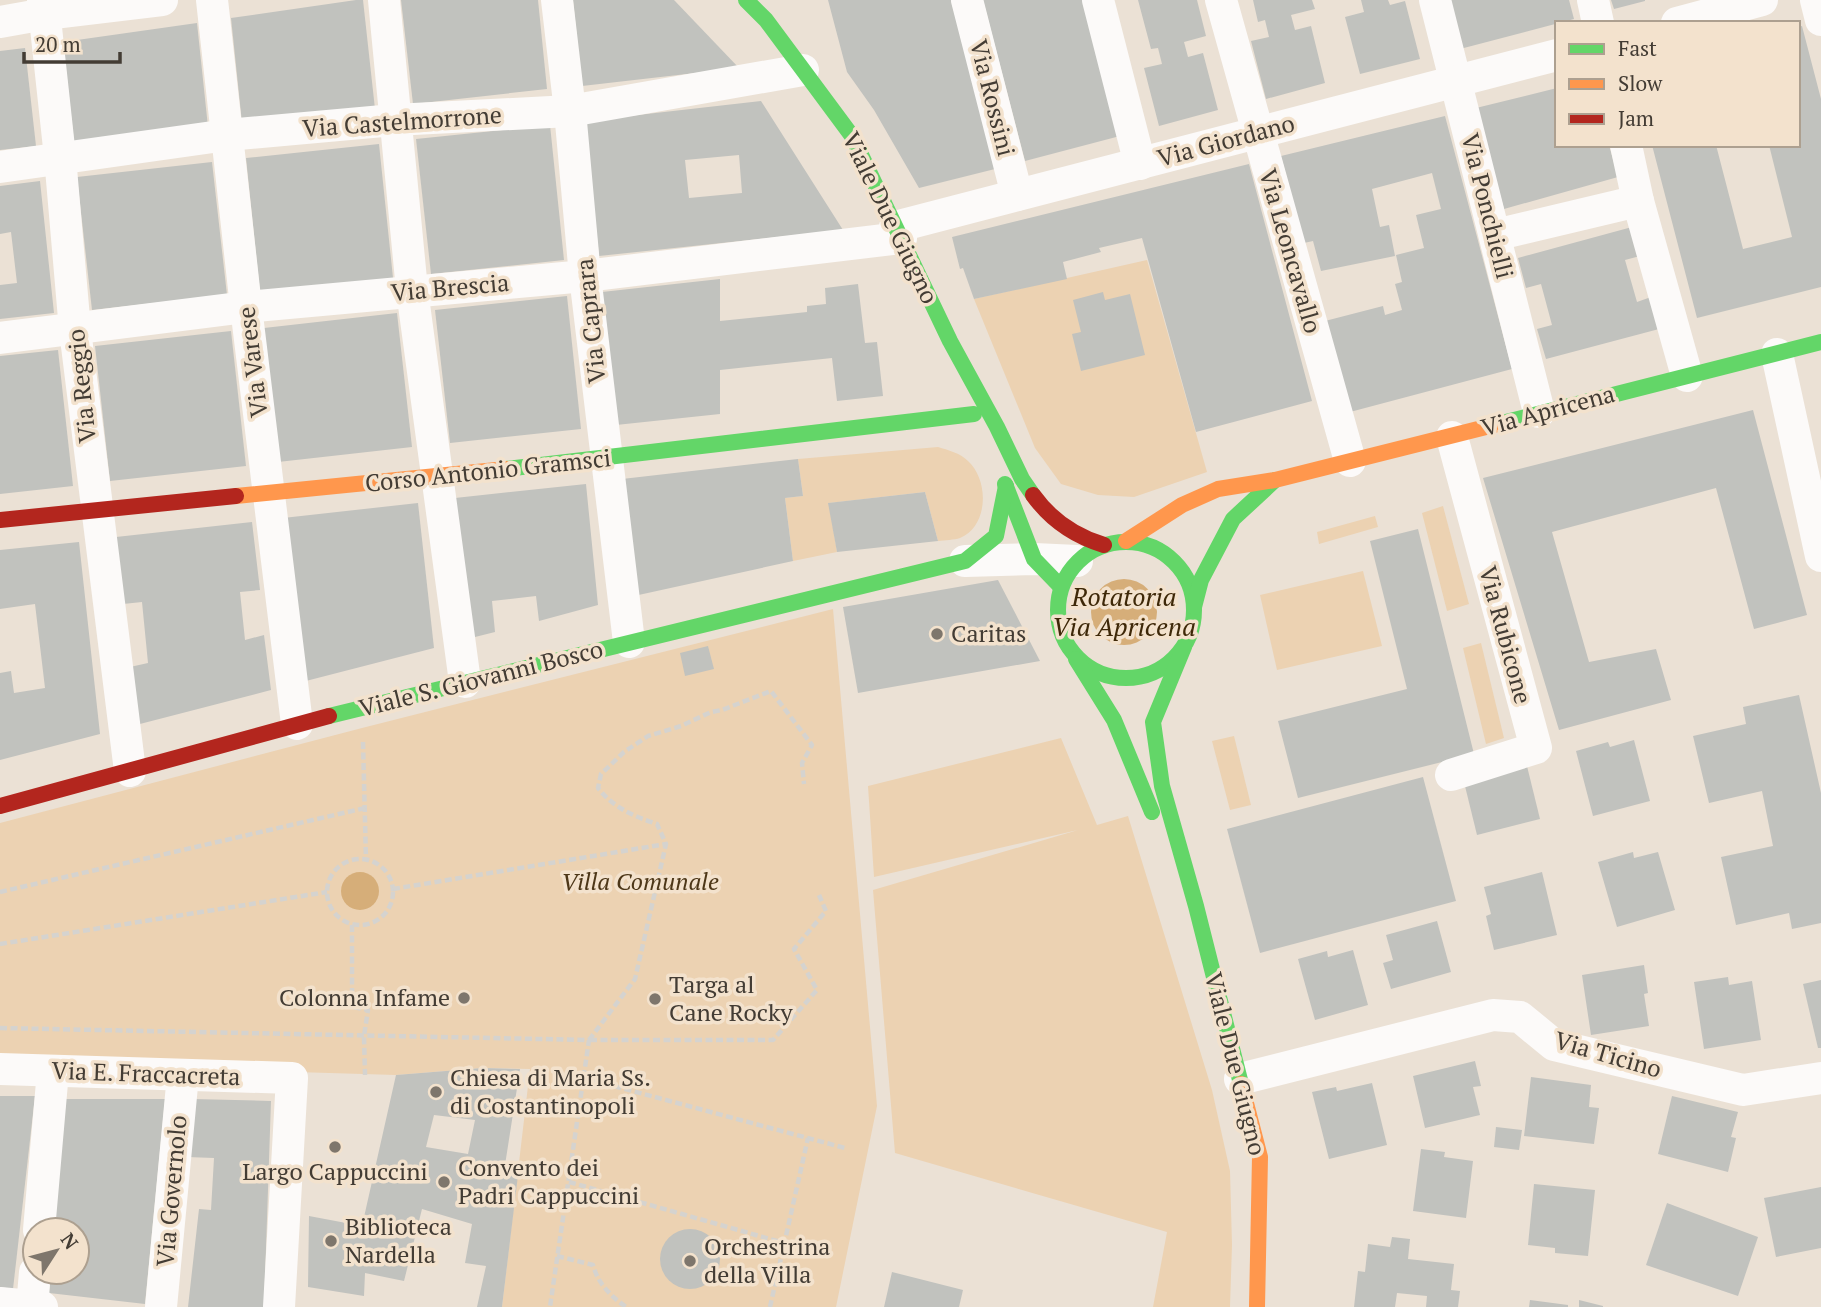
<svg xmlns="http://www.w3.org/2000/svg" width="1821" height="1307" font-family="'PT Serif',serif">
	<rect width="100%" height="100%" fill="#ebe1d5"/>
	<!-- green -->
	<g fill="#ecd2b2">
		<path d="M1147,260L1207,472L1134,497L1098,495L1061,484L1035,448L974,299Z"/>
		<path d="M938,447C948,450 960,453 968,461C989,480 989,526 960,538C954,540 945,540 938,541L925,492L829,503L837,552L793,561L785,498L803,496L798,459Z"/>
		<path d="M1443,506L1469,604L1447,611L1422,513Z"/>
		<path d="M1375,516L1378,527L1319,544L1317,532Z"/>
		<path d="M1363,571L1382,646L1277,670L1260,595Z"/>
		<path d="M833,609L877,1106L836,1307H502L530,1069L483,1068L396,1075L0,1063V823L362,728Z"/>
		<path d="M1481,643L1504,738L1486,744L1463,648Z"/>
		<path d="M1234,736L1251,805L1230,810L1212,741Z"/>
		<path d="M1061,738L1097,825L1128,816L1212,1090L1230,1171L1232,1245L1230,1307H1153L1167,1232L895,1153L873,890L1078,830L874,877L868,786Z"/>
	</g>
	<!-- water -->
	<g fill="#d6ae79">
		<circle cx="1124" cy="612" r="33"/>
		<circle cx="360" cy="891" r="19"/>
	</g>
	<!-- building -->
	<g fill="#c1c2be" fill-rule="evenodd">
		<path d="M356,0H363L375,109L242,123L231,18Z"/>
		<path d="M401,0H538L547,89L413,104Z"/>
		<path d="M573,0H674L739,68L582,86Z"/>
		<path d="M828,0H951L995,169L919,188L874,110L847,72Z"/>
		<path d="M983,0H1084L1120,136L1025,161Z"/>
		<path d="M1138,0H1197L1206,36L1184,42L1188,57L1203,53L1218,110L1159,126L1144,68L1162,64L1158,48L1151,49Z"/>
		<path d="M1253,0H1312L1315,9L1291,15L1295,30L1311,26L1325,83L1266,99L1251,41L1269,37L1265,20L1258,22Z"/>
		<path d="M1361,0H1388L1390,5L1405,1L1420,59L1360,74L1345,17L1364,12Z"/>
		<path d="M1448,0H1569L1574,19L1460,49Z"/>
		<path d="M1611,0H1645V1L1614,9Z"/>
		<path d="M197,23L208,127L74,142L63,42Z"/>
		<path d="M1802,26L1821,99V287L1697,318L1652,145H1716L1743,249L1792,237L1769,145H1798V27Z"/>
		<path d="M25,48L36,146L0,150V51Z"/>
		<path d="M1557,88V145H1609L1618,177L1504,209L1476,108Z"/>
		<path d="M761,101L843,230L599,256L585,121ZM739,155L742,193L689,198L685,160Z"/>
		<path d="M1445,116L1512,369L1350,412L1325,321L1383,306L1385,315L1402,310L1395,284L1402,282L1396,255L1424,248L1416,215L1441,209L1432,173L1372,189L1380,227L1389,225L1395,256L1321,271L1313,241L1304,243L1281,156Z"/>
		<path d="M550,125L564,260L431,274L416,139Z"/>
		<path d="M379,144L393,278L260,292L246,158Z"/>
		<path d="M212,162L227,295L92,310L77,177Z"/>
		<path d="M1249,164L1312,401L1196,432L1142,238L1099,248L1101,252L1063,262L1067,279L974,299L963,268L960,269L952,237Z"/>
		<path d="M40,181L54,313L0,319V285L17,283L11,232L0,234V186Z"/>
		<path d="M1632,227L1640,256L1625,260L1637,302L1651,297L1659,329L1546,359L1537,329L1552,325L1541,284L1526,288L1518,258Z"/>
		<path d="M720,279V321L807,312V306L826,304L825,288L858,284L865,343L877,342L883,396L837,401L832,358L720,370V414L616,425L602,292Z"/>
		<path d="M1103,292L1105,300L1130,294L1145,355L1081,371L1072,334L1081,332L1073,300Z"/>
		<path d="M567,296L581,429L450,443L435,310Z"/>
		<path d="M397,313L412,447L278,462L264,328Z"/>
		<path d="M231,331L246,466L110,481L95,346Z"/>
		<path d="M58,350L73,486L0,494V356Z"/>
		<path d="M1753,410L1807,615L1754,629L1716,488L1552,532L1589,662L1656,649L1671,700L1559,730L1483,478Z"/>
		<path d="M798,459L803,496L785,498L793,561L634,596L622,479Z"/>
		<path d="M586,484L598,605L539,621L536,596L492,601L495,632L471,638L455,498Z"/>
		<path d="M925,492L938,541L837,552L828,503Z"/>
		<path d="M418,503L434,648L302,682L283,518Z"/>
		<path d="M252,522L260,590L240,592L245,640L264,635L271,690L136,725L130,667L148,663L142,602L123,604L116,537Z"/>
		<path d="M1418,529L1474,754L1298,798L1278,721L1407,689L1370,541Z"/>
		<path d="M79,542L100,734L0,760V673L11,671L14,693L45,688L35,604L0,609V550Z"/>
		<path d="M998,580L1040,661L858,693L843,607Z"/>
		<path d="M708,646L714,669L685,676L680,653Z"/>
		<path d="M1799,695L1821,793V923L1792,929L1789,913L1736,925L1721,857L1773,846L1762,791L1709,803L1693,736L1746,724L1743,707Z"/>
		<path d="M1634,740L1650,801L1593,816L1576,751L1608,742L1610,747Z"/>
		<path d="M1526,762L1540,819L1477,835L1463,778Z"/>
		<path d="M1423,777L1456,901L1260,953L1227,829Z"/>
		<path d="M1633,852L1634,858L1658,852L1675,910L1617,927L1598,862Z"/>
		<path d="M1542,872L1557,935L1494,950L1486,916L1491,914L1484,887Z"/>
		<path d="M1437,921L1451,972L1391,989L1383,963L1393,960L1386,935Z"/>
		<path d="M1353,950L1368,1005L1315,1020L1298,959L1327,951L1328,957Z"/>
		<path d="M1644,965L1648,993L1644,994L1649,1026L1591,1035L1582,975Z"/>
		<path d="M1728,977L1729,985L1752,981L1761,1040L1704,1049L1694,982Z"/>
		<path d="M1821,980V1048H1818L1803,984Z"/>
		<path d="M1475,1061L1481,1086L1473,1087L1480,1115L1425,1128L1413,1076Z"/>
		<path d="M483,1068L520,1069L505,1165L519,1167L502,1307H477L486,1266L465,1263L472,1224L422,1209L404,1281L365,1273L364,1296L308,1287L309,1216L362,1226L396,1075ZM434,1115L475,1120L468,1154L426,1147Z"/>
		<path d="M1531,1077L1591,1085L1589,1107L1599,1108L1594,1144L1524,1136Z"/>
		<path d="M1372,1083L1387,1145L1329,1159L1312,1092L1336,1087L1337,1091Z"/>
		<path d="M0,1096H35L13,1289L0,1287Z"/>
		<path d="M1672,1096L1738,1112L1731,1137L1736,1138L1728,1172L1658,1154Z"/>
		<path d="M66,1099H165L145,1304L49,1293L51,1272H77V1230H54Z"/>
		<path d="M193,1099L271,1101L264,1307H188L199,1209L211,1210L214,1158L187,1157Z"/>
		<path d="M1496,1127L1522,1130L1519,1150L1494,1147Z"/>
		<path d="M1421,1149L1445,1152L1444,1157L1473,1161L1466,1218L1413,1211Z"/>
		<path d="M1534,1184L1595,1190L1588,1256L1555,1253V1248L1528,1245Z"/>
		<path d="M1821,1187V1248L1776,1257L1764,1198Z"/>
		<path d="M1667,1203L1758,1237L1738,1296L1646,1265Z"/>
		<circle cx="690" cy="1259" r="30"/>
		<path d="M1392,1237L1410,1239L1408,1259L1454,1264L1451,1290L1460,1291L1458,1307H1426L1427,1296L1397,1293L1395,1307H1354L1358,1271L1365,1272L1368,1244L1390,1247Z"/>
		<path d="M892,1272L963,1290L959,1307H884Z"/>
		<path d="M1530,1300L1568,1305V1307H1529Z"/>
		<path d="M1579,1300L1603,1306V1307H1579Z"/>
	</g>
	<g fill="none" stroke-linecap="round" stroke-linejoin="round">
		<!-- path -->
		<g stroke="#d5d3cf" stroke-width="4.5" stroke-dasharray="7 3.5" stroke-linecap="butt">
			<path d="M363,742L366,860"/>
			<circle cx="360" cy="892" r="33"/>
			<path d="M393,889L666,844"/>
			<path d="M0,892L365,808"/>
			<path d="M352,925V1007L368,1010L364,1036L365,1075"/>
			<path d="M0,944L327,892"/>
			<path d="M0,1028L589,1040L550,1307"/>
			<path d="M589,1040L635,979L666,844L657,824C633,816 614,808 598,788L601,774L624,752L648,736L681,726L711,712L722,710L771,691L812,745L802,763L804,784"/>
			<path d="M590,1040H773L817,990L794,949L826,911L819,895"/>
			<path d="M584,1078L845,1148"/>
			<path d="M569,1182L784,1243"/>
			<path d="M557,1256L593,1265C598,1284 611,1296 626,1307"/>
			<path d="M770,1307L808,1138"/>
		</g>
		<!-- street -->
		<g stroke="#fcfaf9" stroke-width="32">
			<path d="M43,0L60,157L75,330L130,771"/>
			<path d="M212,0L246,307L297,724"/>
			<path d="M384,0L412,290L465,682"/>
			<path d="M557,0L570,111L585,276L629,642"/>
			<path d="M967,0L1017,195"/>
			<path d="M1098,0L1140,164"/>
			<path d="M1221,0L1350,461"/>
			<path d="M1435,0L1539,412"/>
			<path d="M1593,0L1598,23"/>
			<path d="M1816,0L1821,20"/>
			<path d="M0,22L45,14L162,0"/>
			<path d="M1677,23L1762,0"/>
			<path d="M1626,145L1638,201L1687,376"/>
			<path d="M0,167L227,135L394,120L570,111L803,70"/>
			<path d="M895,227L1557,55"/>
			<path d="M1495,235L1638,201"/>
			<path d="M0,338L246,307L585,276L901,238"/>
			<path d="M1777,354L1821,556"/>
			<path d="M965,561L1034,559L1077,561"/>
			<path d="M1451,775L1536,748L1452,437"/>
			<path d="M0,1069L292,1078L279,1307"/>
			<path d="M1240,1079L1493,1015L1520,1017L1554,1045L1743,1090L1821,1078"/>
			<path d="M39,1230L53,1071"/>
			<path d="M0,1303L42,1307"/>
			<path d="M32,1307L35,1272"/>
			<path d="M161,1307L183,1075"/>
		</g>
		<!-- fast -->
		<g stroke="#63d668" stroke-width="16">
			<path d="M746,0L766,20L852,136L950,341L997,427L1022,479L1033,495"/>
			<path d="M1502,423L1821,342"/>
			<path d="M506,469L974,414"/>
			<path d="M1005,484L1034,559L1061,587"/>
			<circle cx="1126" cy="610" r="68"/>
			<path d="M1194,607L1201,580L1233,519L1275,480"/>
			<path d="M1184,647L1153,722L1162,786L1196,906L1241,1084"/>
			<path d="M1076,659L1114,720L1152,812"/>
			<path d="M329,716L965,561L996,536L1006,486"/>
		</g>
		<!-- slow -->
		<g stroke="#ff974d" stroke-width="16">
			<path d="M236,496L506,469"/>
			<path d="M1126,541L1182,505L1218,489L1275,480L1502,423"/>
			<path d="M1241,1084L1260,1157L1257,1307"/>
		</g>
		<!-- jam -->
		<g stroke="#b3261e" stroke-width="16">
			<path d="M1033,495C1051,520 1074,536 1104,545"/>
			<path d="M0,520L236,496"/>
			<path d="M0,806L329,716"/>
		</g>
	</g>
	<!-- markers -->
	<g fill="#7e766c" stroke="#f3e2cd" stroke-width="2.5">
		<circle cx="937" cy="634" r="7"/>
		<circle cx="464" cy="998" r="7"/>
		<circle cx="655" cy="999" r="7"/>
		<circle cx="436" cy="1092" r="7"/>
		<circle cx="335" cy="1147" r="7"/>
		<circle cx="444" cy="1182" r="7"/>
		<circle cx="331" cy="1241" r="7"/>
		<circle cx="690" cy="1261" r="7"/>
	</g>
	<g text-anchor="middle" stroke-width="7" stroke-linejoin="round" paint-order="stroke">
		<!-- street labels -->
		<g font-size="24" fill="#433c34" stroke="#f3e2cd">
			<text transform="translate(992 98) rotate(76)" y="8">Via Rossini</text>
			<text transform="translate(402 122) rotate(-4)" y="8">Via Castelmorrone</text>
			<text transform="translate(1226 141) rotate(-15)" y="8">Via Giordano</text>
			<text transform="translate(1487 206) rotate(76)" y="8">Via Ponchielli</text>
			<text transform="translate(890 218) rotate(64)" y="8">Viale Due Giugno</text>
			<text transform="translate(1290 251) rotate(74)" y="8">Via Leoncavallo</text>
			<text transform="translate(450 288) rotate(-5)" y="8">Via Brescia</text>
			<text transform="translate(591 321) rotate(-96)" y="8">Via Caprara</text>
			<text transform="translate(253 362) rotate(-97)" y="8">Via Varese</text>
			<text transform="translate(82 386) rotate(-96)" y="8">Via Reggio</text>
			<text transform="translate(1548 411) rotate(-15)" y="8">Via Apricena</text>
			<text transform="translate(488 471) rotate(-6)" y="8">Corso Antonio Gramsci</text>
			<text transform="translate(1505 635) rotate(75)" y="8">Via Rubicone</text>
			<text transform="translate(481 679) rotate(-14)" y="8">Viale S. Giovanni Bosco</text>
			<text transform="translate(1608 1055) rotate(16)" y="8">Via Ticino</text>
			<text transform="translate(1235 1064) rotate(76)" y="8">Viale Due Giugno</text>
			<text transform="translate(146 1074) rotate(2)" y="8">Via E. Fraccacreta</text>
			<text transform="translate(172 1191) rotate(-85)" y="8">Via Governolo</text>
		</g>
		<!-- poi labels -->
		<g font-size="24" fill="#433c34" stroke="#f3e2cd" text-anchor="start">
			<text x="951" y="642">Caritas</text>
			<text x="669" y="993">Targa al<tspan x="669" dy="28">Cane Rocky</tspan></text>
			<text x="450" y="1006" text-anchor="end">Colonna Infame</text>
			<text x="450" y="1086">Chiesa di Maria Ss.<tspan x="450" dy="28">di Costantinopoli</tspan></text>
			<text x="458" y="1176">Convento dei<tspan x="458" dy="28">Padri Cappuccini</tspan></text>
			<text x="335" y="1180" text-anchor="middle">Largo Cappuccini</text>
			<text x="345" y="1235">Biblioteca<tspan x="345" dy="28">Nardella</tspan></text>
			<text x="704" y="1255">Orchestrina<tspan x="704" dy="28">della Villa</tspan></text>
		</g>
		<!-- park labels -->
		<g font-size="24" font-style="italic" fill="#4d3718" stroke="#f3e2cd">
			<text x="640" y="890">Villa Comunale</text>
		</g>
		<!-- water labels -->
		<g font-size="26" font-style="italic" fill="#3e2808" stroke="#f3e2cd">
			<text x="1124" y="606">Rotatoria<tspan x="1124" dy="30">Via Apricena</tspan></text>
		</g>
	</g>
	<!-- legend -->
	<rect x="1555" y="21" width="245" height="126" fill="#f3e2cd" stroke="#ada090" stroke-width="2"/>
	<rect x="1569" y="44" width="35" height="10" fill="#63d668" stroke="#ada090" stroke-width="2"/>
	<text x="1618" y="56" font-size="21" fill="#433c34">Fast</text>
	<rect x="1569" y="79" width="35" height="10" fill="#ff974d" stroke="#ada090" stroke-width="2"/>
	<text x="1618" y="91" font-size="21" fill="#433c34">Slow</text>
	<rect x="1569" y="114" width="35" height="10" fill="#b3261e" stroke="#ada090" stroke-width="2"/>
	<text x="1618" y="126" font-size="21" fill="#433c34">Jam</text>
	<!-- north arrow -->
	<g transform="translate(56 1251) rotate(54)"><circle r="33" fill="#f3e2cd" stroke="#ada090" stroke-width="2"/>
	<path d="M0-5L12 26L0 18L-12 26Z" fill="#7e766c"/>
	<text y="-10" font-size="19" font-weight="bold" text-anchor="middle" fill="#433c34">N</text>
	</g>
	<!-- scale -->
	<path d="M24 52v10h96v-10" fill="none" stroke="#433c34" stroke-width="3.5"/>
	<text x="35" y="52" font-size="21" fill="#433c34" stroke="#f3e2cd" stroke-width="5" paint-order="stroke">20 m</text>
</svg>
